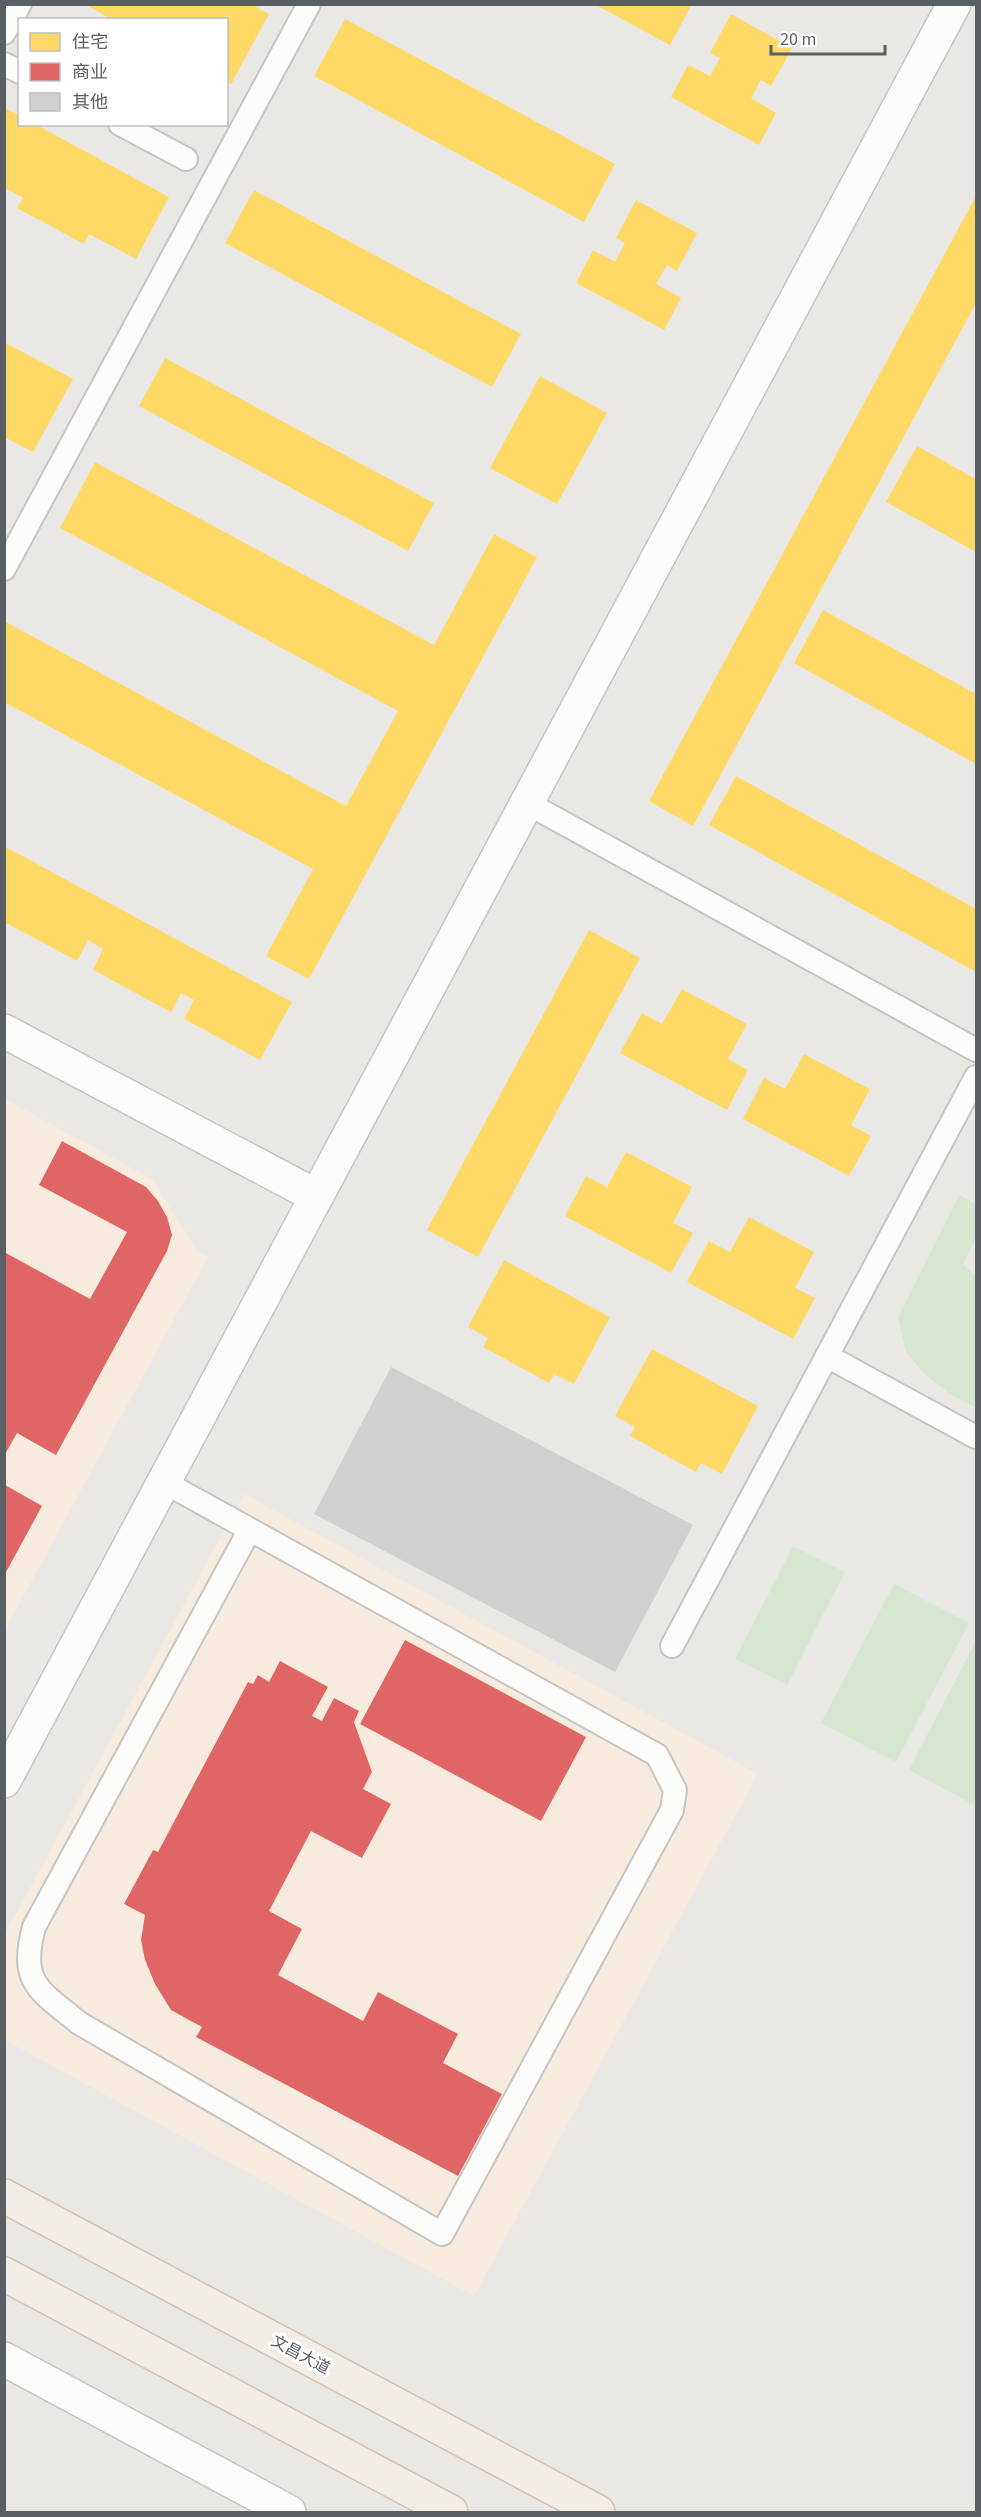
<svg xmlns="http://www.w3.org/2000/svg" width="981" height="2517" font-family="'Source Sans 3','Noto Sans SC',sans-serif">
	<rect width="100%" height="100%" fill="#eae8e4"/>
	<!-- commercial -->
	<g fill="#f6ebdc">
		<path d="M5,1099L152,1179L198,1252L208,1257L5,1630Z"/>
		<path d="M244,1494L758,1774L474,2296L5,2040V1934Z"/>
	</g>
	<!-- green -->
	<g fill="#d5e7ce">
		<path d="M959,1195L976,1204V1238L963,1264L976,1277V1408L950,1394L925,1374L906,1352L898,1317Z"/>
		<path d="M793,1546L845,1572L787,1685L735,1659Z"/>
		<path d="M894,1584L969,1623L896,1762L821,1723Z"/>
		<path d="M976,1641V1806L909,1770Z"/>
	</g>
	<!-- homes -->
	<g fill="#ffd966">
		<path d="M85,4H251L269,14L231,84L226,82V20H112Z"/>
		<path d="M594,4H692L670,45Z"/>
		<path d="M731,14L792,48L771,86L761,80L751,98L776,113L759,145L671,97L688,65L710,76L720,58L710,53Z"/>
		<path d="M345,19L615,164L584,222L314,76Z"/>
		<path d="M5,108L20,116V124H35L169,197L136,259L89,234L84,244L17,208L23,198L5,188Z"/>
		<path d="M254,190L521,334L492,387L225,243Z"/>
		<path d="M976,196V303L693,826L649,801Z"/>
		<path d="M636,200L697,233L677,271L667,265L656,284L681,298L664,330L576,283L593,250L615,262L625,243L616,238Z"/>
		<path d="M4,342L73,379L33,452L4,437Z"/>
		<path d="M165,358L434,503L408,551L139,406Z"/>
		<path d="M540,376L607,413L557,504L490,468Z"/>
		<path d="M917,446L976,479V552L886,502Z"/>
		<path d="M95,462L434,645L494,534L537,557L309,979L266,956L313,869L4,702V625L6,622L346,806L398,711L60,528Z"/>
		<path d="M823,610L976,694V764L794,663Z"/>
		<path d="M736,776L976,909V972L709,825Z"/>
		<path d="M4,846L292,1002L260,1060L184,1019L194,1000L181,993L171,1012L93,970L103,949L88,940L77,961L4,922Z"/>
		<path d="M589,930L640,958L478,1257L427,1230Z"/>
		<path d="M682,989L747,1024L728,1059L748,1070L727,1110L620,1053L642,1013L662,1024Z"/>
		<path d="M804,1054L870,1089L851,1125L871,1136L849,1176L743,1119L764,1078L785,1089Z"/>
		<path d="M626,1152L692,1187L673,1223L693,1233L671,1273L565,1216L586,1176L607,1187Z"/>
		<path d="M749,1217L814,1252L795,1288L815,1298L793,1339L687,1282L709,1241L730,1252Z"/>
		<path d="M504,1260L610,1317L574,1384L554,1374L549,1383L483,1347L488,1338L468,1327Z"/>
		<path d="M652,1349L758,1406L722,1474L701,1463L696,1472L630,1436L635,1427L615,1416Z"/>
	</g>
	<!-- shops -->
	<g fill="#e06666">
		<path d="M62,1141L146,1187L158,1201L167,1217L172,1235L167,1251L56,1455L17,1433L4,1456V1252L90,1299L127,1232L39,1185Z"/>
		<path d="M5,1485L42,1506L5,1574Z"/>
		<path d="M405,1640L586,1737L541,1821L360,1724Z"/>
		<path d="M280,1661L328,1687L312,1716L322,1721L334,1698L359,1711L354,1722L372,1772L363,1789L391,1804L362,1858L311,1831L269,1911L302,1929L278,1975L363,2021L378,1992L458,2034L443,2063L502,2094L458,2176L196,2037L202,2027L171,2010L155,1984L145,1960L141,1940L145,1915L124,1904L153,1850L158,1852L248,1682L253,1684L258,1675L269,1682Z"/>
	</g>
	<!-- building -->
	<path fill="#d2d0ce" d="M391,1367L693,1525L615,1672L314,1514Z"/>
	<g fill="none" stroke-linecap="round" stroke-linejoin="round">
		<!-- service casing -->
		<g stroke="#c6c5c5" stroke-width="26">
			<g id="service">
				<path d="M4,33L20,4"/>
				<path d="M4,64L20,72"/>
				<path d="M120,124L186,159"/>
				<path d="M4,569L309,4"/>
				<path d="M527,803L976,1050"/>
				<path d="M827,1356L976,1437"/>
				<path d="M164,1482L657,1755L675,1790L672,1810L442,2234L79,2023C39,1990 19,1983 34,1927L249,1531"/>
				<path d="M672,1646L976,1077"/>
			</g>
		</g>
		<!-- minor casing -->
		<g stroke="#c6c5c5" stroke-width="36">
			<g id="minor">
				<path d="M4,1031L316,1196"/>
				<path d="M4,2359L289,2512"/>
			</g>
		</g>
		<!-- tertiary casing -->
		<g stroke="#c6c5c5" stroke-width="36">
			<path id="tertiary" d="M4,1781L954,4"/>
		</g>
		<!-- primary casing -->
		<g stroke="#d3c4b1" stroke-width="36">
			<g id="primary">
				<path d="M4,2196L598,2512"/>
				<path d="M4,2274L451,2512"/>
			</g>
		</g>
		<!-- service -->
		<use href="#service" stroke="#fcfcfb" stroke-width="22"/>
		<!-- minor -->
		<use href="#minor" stroke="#fcfcfb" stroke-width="33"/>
		<!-- tertiary -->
		<use href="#tertiary" stroke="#fcfcfb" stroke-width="33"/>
		<!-- primary -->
		<use href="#primary" stroke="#f2eee7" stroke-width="33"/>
	</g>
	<g text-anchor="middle" stroke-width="6" stroke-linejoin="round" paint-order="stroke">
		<!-- street labels -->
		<g font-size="16" fill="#5a5f63" stroke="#fff">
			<text transform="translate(301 2354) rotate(28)" y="6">文昌大道</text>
		</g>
	</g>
	<!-- border -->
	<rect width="981" height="2517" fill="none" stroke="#5a5f63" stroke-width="12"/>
	<!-- legend -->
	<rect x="18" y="18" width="210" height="108" fill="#ffffff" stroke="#bdbfc1" stroke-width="1.5"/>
	<rect x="30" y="33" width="30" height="18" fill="#ffd966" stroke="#bdbfc1" stroke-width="1.5"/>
	<text x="72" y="48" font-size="18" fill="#5a5f63">住宅</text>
	<rect x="30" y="63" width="30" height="18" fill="#e06666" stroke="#bdbfc1" stroke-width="1.5"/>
	<text x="72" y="78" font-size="18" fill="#5a5f63">商业</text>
	<rect x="30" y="93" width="30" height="18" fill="#d2d0ce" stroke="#bdbfc1" stroke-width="1.5"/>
	<text x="72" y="108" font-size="18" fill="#5a5f63">其他</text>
	<!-- scale -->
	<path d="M771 45v9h114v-9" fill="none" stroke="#5a5f63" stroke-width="3"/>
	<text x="780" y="45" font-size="18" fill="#5a5f63" stroke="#ffffff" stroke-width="4.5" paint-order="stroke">20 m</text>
</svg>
